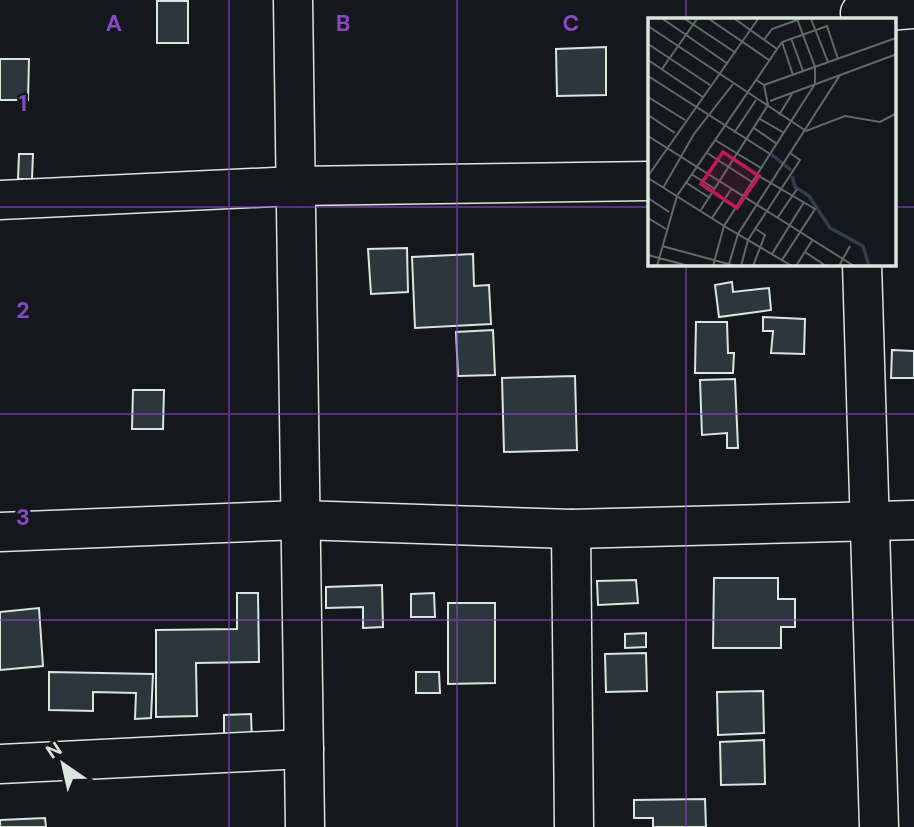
<svg xmlns="http://www.w3.org/2000/svg" width="914" height="827" font-family="'DM Sans',sans-serif">
	<rect width="100%" height="100%" fill="#14181c"/>
	<!-- building -->
	<g fill="#2c363c" stroke="#d8e6dc" stroke-width="2">
		<rect x="157" y="1" width="31" height="42"/>
		<path d="M606,47V95L557,96L556,49Z"/>
		<path d="M0,59H29L28,100H0Z"/>
		<path d="M19,154H33L32,179H18Z"/>
		<path d="M407,248L408,292L371,294L368,249Z"/>
		<path d="M473,254L474,286L489,285L491,324L415,328L412,257Z"/>
		<path d="M732,282L733,292L769,288L771,310L719,317L715,285Z"/>
		<path d="M763,317L805,319L804,354L771,353L773,331H763Z"/>
		<path d="M696,322H727L728,353H734L733,373H695Z"/>
		<path d="M493,330L495,375L458,376L456,332Z"/>
		<path d="M892,350L914,351V378H891Z"/>
		<path d="M575,376L577,450L504,452L502,378Z"/>
		<path d="M735,379L738,448H727V433L702,435L700,380Z"/>
		<path d="M133,390H164L163,429H132Z"/>
		<path d="M714,578H778V599H795V627H781V648H713Z"/>
		<path d="M636,580L638,603L598,605L597,581Z"/>
		<path d="M382,585L383,627L363,628V607L326,608V587Z"/>
		<path d="M237,593H258L259,662L196,663L197,716L156,717V630L237,629Z"/>
		<path d="M434,593L435,617H411V594Z"/>
		<path d="M448,603H495V683L448,684Z"/>
		<path d="M39,608L43,666L0,670V612Z"/>
		<path d="M646,633V647L625,648V634Z"/>
		<path d="M646,653L647,691L606,692L605,654Z"/>
		<path d="M49,672L153,674L151,718L135,719L136,693L93,692V711L49,710Z"/>
		<path d="M416,672H439L440,693H416Z"/>
		<path d="M763,691L764,733L718,735L717,692Z"/>
		<path d="M251,714L252,743L224,744V715Z"/>
		<path d="M764,740L765,784L721,785L720,742Z"/>
		<path d="M705,799L706,827H653V818H634V800Z"/>
		<path d="M45,818L46,827H0V820Z"/>
	</g>
	<g fill="none" stroke-linecap="round" stroke-linejoin="round">
		<!-- minor casing -->
		<g stroke="#d8e6dc" stroke-width="41">
			<g id="minor">
				<path d="M293,0L305,827"/>
				<path d="M860,13L914,9"/>
				<path d="M0,200L295,186L650,181"/>
				<path d="M862,264L879,827"/>
				<path d="M571,529L574,827"/>
				<path d="M0,532L300,520L571,529L914,520"/>
				<path d="M0,764L304,749"/>
			</g>
		</g>
		<!-- minor -->
		<use href="#minor" stroke="#14181c" stroke-width="38"/>
	</g>
	<!-- grid -->
	<path fill="none" stroke="#8948c3" stroke-width="2" stroke-opacity="0.55" d="M229,0V827M457,0V827M686,0V19M0,207H650M895,207H914M686,264V827M0,414H914M0,620H914"/>
	<!-- overview -->
	<g transform="translate(648 18)">
		<rect width="248" height="248" fill="#14181c"/>
		<path fill="none" stroke="#2f3f4d" stroke-width="3.5" d="M123,136L143,152M144,158L147,169L161,178L182,210L215,228L221,248"/>
		<path fill="none" stroke="#626a69" stroke-width="2" d="M15,1L80,46M37,1L88,35M61,1L121,42M87,1L129,31M163,1L180,44M0,8L158,113L197,98L232,104L249,95M143,20L155,53M116,22L124,11L152,1M134,24L145,57M0,26L62,67M0,42L55,79M14,51L49,1M0,58L122,136M116,67L248,20M0,79L37,102M122,83L249,36M0,97L27,115M131,97L144,76M112,101L136,115M106,110L129,126M86,115L108,82M0,118L206,248M67,122L113,150M59,135L104,164M43,156L67,171M109,157L167,191L134,242M0,158L110,1M0,160L76,208L65,248M37,164L62,180M15,170L46,116L85,66M0,180L21,194M53,192L120,87L116,67L108,62M130,199L149,171M0,200L18,211M64,200L84,170M14,228L88,248M157,234L178,248M124,236L156,184M0,237L41,248M81,246L90,216L192,57M9,248L29,178L134,24L179,8L190,41M93,248L100,222L152,142L142,135M105,248L117,217L108,211M144,248L76,208L167,66V49L149,1M148,248L165,221M191,248L202,228"/>
		<path fill="#c2185b" fill-opacity="0.15" stroke="#c2185b" stroke-width="3.5" d="M75,134L111,158L89,190L53,166Z"/>
		<rect width="248" height="248" fill="none" stroke="#d8e6dc" stroke-width="3.5"/>
	</g>
	<g font-size="23" text-anchor="middle" font-weight="bold" fill="#8948c3" stroke="#14181c" stroke-width="5" stroke-linejoin="round" paint-order="stroke">
		<text x="114" y="31">A</text>
		<text x="343" y="31">B</text>
		<text x="571" y="31">C</text>
		<text x="23" y="111">1</text>
		<text x="23" y="318">2</text>
		<text x="23" y="525">3</text>
	</g>
	<!-- north arrow -->
	<g transform="translate(63 764) rotate(326)" stroke="#14181c" stroke-width="5" paint-order="stroke">
	<path d="M0-5L12 26L0 18L-12 26Z" fill="#d8e6dc"/>
	<text y="-10" font-size="19" font-weight="bold" text-anchor="middle" fill="#d8e6dc">N</text>
	</g>
</svg>
